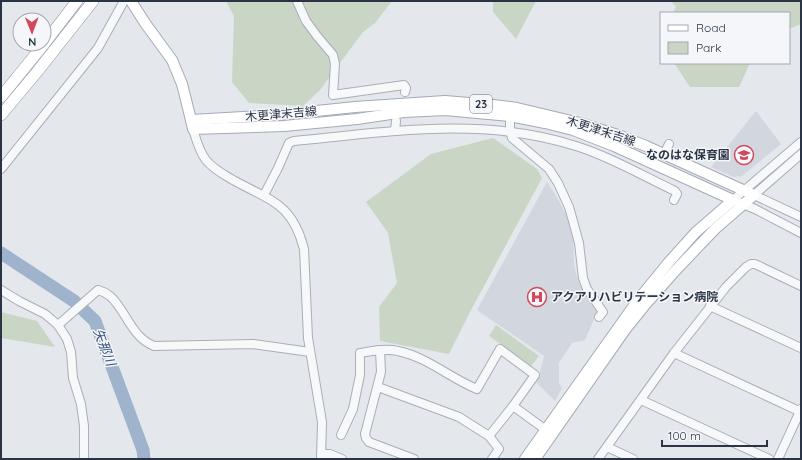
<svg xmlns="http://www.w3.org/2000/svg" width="802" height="460" font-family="Quicksand,'Noto Sans JP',sans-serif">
	<rect width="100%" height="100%" fill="#e4e7ec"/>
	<!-- built -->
	<g fill="#d2d6de">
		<path d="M756,111L781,144L742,176L734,177L711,167Z"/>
		<path d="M547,182L558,199L568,218L573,238L574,265L579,284L599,311L594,319L585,340L572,343L559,363V384L562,388L555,401L537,383L544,356L477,310Z"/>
	</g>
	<!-- green -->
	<g fill="#c9d6c5">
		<path d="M226,1H392L375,23L363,32L320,90L303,106L249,103L232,82L234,16Z"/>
		<path d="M493,1H536L516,39L493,12Z"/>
		<path d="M671,1H801V24L789,29V13H673L676,7Z"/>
		<path d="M674,63H750L739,87H690Z"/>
		<path d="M493,138L537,169L542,178L470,312L449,354L380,341L379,307L397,283L388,233L366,202L431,154Z"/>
		<path d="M1,312L37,321L55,347L1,338Z"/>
		<path d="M496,325L539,356L531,366L489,336Z"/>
	</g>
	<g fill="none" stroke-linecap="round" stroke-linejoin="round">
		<!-- river -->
		<path stroke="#9fb4cc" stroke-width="13" d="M1,253L74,301L95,321L143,450L144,459"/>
		<!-- minor casing -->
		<g stroke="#a9aeb7" stroke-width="10">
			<g id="minor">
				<path d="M297,1L306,21L317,36L333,55L335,64L333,95L404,85L406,88L405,92"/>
				<path d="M510,116V131L512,138L549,169L558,183L569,207L573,221L579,243L583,278L587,289L603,312L599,317"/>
				<path d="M193,129C196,139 199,151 206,160C213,169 223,174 233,180C271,201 292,203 304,249L308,338L322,422L321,459"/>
				<path d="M395,131L396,121"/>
				<path d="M801,142L733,200L755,209L801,233"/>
				<path d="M664,154L669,144"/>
				<path d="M801,154L754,195L801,217"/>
				<path d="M1,169L98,48L124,1"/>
				<path d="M264,195L278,168L289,143L294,141C388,132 483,116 576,146C611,157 643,176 675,191L677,194L674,200"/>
				<path d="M1,290L19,301L45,314L58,325L67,339L71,352L73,378L81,404L84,426V459"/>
				<path d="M710,306L801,348"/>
				<path d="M58,325L98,290C102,291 106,293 110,296C126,310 131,337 154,346L253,344L310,352"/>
				<path d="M380,350L381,372L365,434L366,438L369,442L414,459"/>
				<path d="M674,353L801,412"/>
				<path d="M378,387L459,417L489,436L499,449L492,459"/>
				<path d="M641,400L769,459"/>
				<path d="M513,406L546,430"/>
				<path d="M341,435L353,409L360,375V353C372,351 386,348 398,351C427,357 450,378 477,389L500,349L535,375L513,406L489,436"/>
				<path d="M607,447L633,459"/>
				<path d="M321,454H330L342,459"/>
				<path d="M598,459L674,353L726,287L746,267L751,264H755L801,286"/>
				<path d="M778,459L801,409"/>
			</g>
		</g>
		<!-- major casing -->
		<g stroke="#a3abb8" stroke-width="12">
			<g id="major">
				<path d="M131,1L145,23L172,60L182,84L191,120L193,129L284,126L357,119L404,112L445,110L510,116L545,123L573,130L614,146L733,200L696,232L669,262L638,300L525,459"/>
				<path d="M191,120L278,115L355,107L445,101L493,105L517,108L580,123L618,135L646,146L754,195L715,229L675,271L645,305L625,330L535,459"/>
			</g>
		</g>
		<!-- highway casing -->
		<g stroke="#8b94a3" stroke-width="12">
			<g id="highway">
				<path d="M44,44L77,1"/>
				<path d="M1,97L44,44"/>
				<path d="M1,115L37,72L93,1"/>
			</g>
		</g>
		<!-- minor -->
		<use href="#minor" stroke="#f7f8fa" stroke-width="8"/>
		<!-- major -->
		<use href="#major" stroke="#fff" stroke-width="10"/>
		<!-- highway -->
		<use href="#highway" stroke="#fff" stroke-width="11"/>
	</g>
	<!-- icons -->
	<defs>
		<g id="school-ring" transform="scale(1)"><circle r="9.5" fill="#f4f6f9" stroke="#d1495b" stroke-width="1.5"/><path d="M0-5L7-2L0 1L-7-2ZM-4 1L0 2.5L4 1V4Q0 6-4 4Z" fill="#d1495b"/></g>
		<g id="hospital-ring" transform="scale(1)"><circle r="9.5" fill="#f4f6f9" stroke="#d1495b" stroke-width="1.5"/><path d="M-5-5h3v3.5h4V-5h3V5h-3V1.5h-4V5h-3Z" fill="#d1495b"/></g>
	</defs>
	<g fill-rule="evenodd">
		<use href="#school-ring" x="744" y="155"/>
		<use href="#hospital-ring" x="537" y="297"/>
	</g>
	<g text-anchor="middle" stroke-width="3" stroke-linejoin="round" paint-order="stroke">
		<!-- shield labels -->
		<rect fill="#f4f6f9" stroke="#676e7b" stroke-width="1" x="470" y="95" width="22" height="18" rx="3"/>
		<g font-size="11" font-weight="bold" fill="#2b3445">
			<text x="481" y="108">23</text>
		</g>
		<!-- street labels -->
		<g font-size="12" fill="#2b3445" stroke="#f4f6f9">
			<text transform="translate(281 114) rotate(-5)" y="4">木更津末吉線</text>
			<text transform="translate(601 131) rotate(18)" y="4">木更津末吉線</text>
		</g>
		<!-- poi labels -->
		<g font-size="12" font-weight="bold" fill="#2b3445" stroke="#f4f6f9" text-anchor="end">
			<text x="730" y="159">なのはな保育園</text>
			<text x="551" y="301" text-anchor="start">アクアリハビリテーション病院</text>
		</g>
		<!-- water labels -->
		<g font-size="13" font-style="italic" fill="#34527a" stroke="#f4f6f9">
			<text transform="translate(105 347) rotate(69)" y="5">矢那川</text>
		</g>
	</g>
	<!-- border -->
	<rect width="802" height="460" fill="none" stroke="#2b3445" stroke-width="4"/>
	<!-- legend -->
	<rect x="660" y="12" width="130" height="52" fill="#f4f6f9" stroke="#a4a8b1"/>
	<rect x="668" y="25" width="20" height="6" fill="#ffffff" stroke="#a4a8b1"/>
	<text x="696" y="32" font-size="12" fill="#2b3445">Road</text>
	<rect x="668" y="42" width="20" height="12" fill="#c9d6c5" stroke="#a4a8b1"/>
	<text x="696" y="52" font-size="12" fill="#2b3445">Park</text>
	<!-- north arrow -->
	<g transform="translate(32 32) rotate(179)"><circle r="19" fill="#f4f6f9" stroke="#a4a8b1"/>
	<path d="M0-3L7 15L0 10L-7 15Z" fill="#d1495b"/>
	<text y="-6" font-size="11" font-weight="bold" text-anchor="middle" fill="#2b3445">N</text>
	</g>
	<!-- scale -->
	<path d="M662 440v6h105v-6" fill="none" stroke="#2b3445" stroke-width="2"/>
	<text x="668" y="440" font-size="12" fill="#2b3445" stroke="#f4f6f9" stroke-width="3" paint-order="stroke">100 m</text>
</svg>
